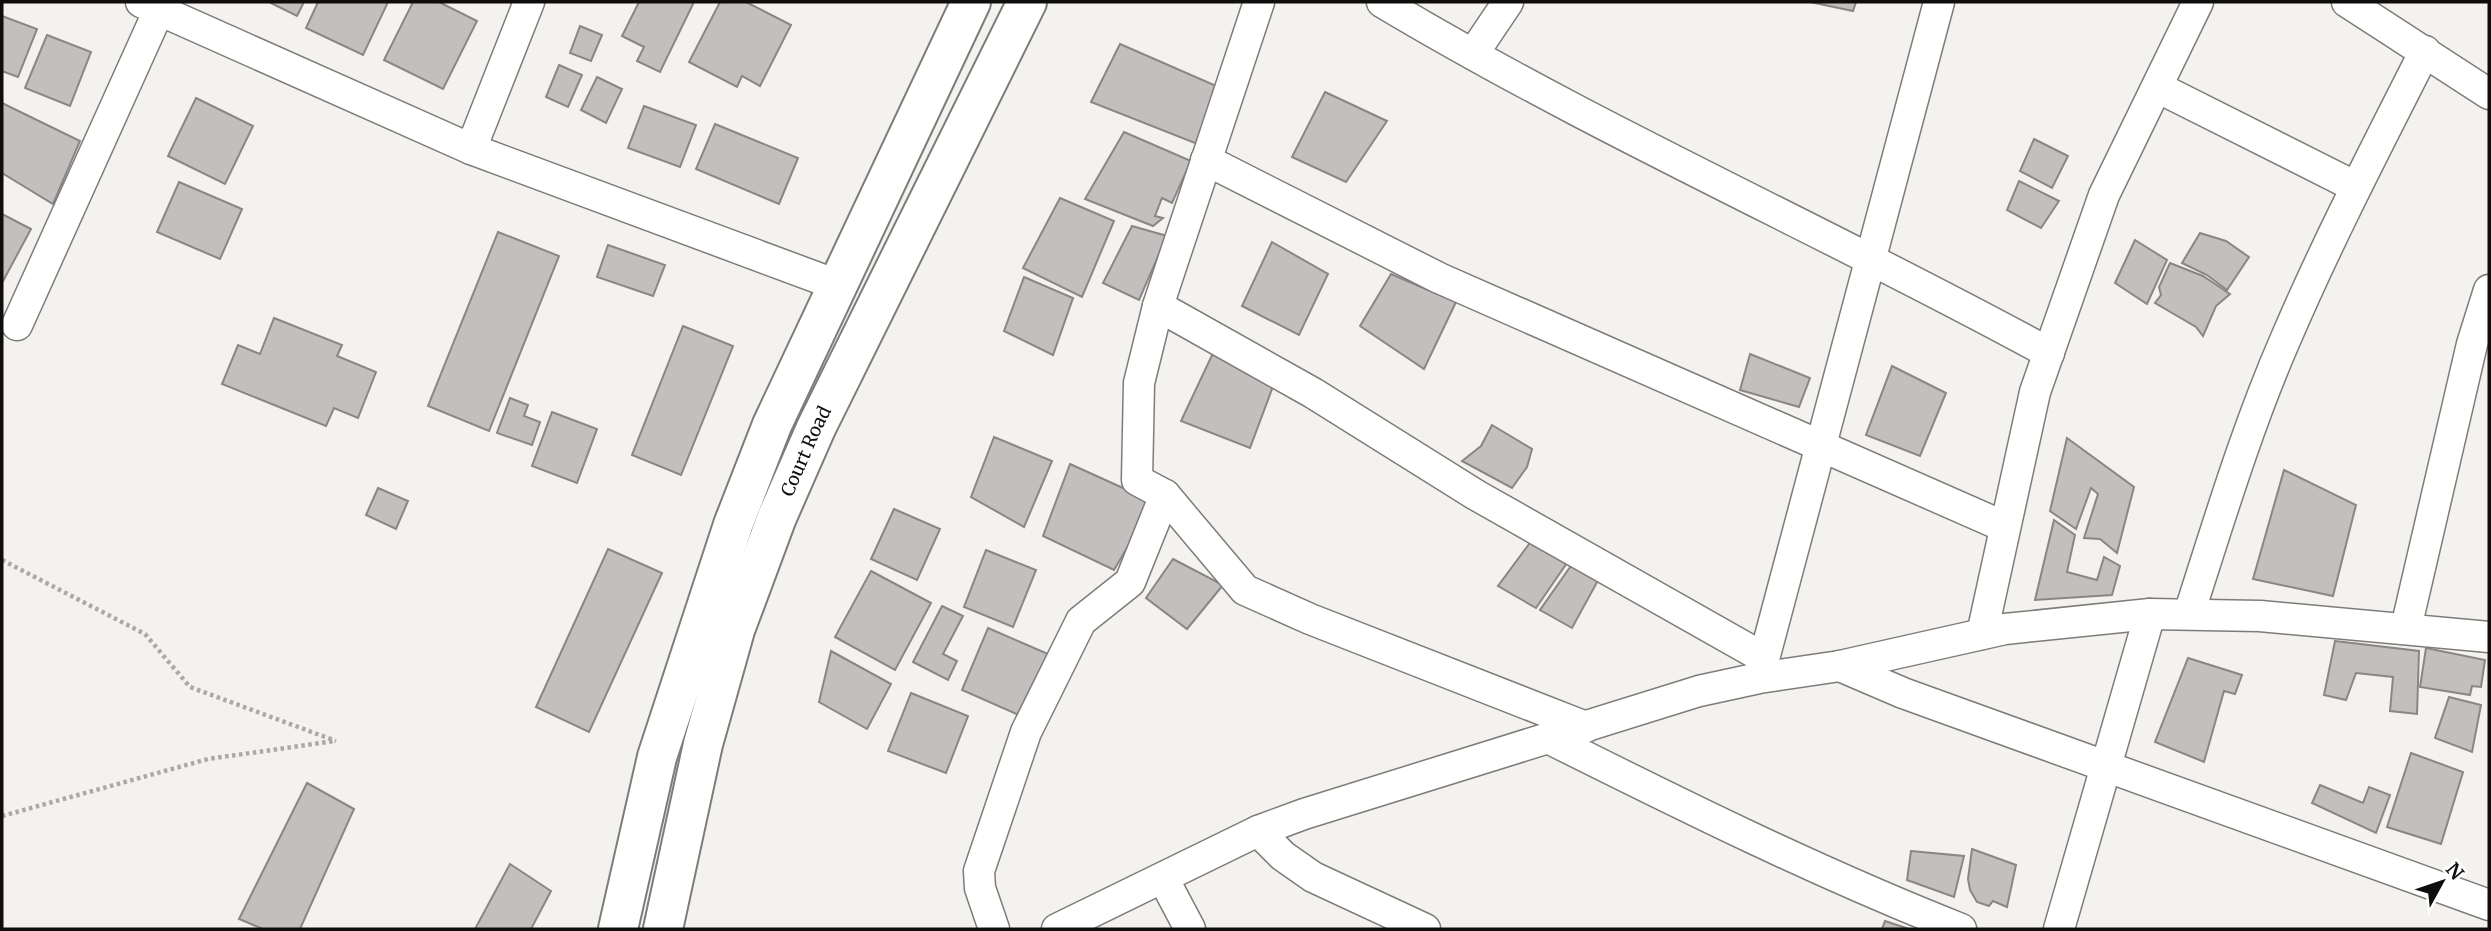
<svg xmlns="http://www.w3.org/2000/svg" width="2491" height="931" font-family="Merriweather,serif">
	<rect width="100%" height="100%" fill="#f4f2ef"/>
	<!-- building -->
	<g fill="#c3bfbf" stroke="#8a8686" stroke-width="2">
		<path d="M269,2H304L297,16Z"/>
		<path d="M318,2H388L363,55L306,28Z"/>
		<path d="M413,2H439L477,21L443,89L384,60Z"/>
		<path d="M639,2H694L660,72L637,61L644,47L622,36Z"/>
		<path d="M720,2H746L791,25L760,86L742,76L737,87L689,62Z"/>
		<path d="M1810,2H1856L1853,11Z"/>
		<path d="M2,16L37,29L18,77L2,71Z"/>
		<path d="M580,26L602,35L591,61L570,53Z"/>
		<path d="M47,35L91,52L70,106L25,88Z"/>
		<path d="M1120,44L1221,88L1205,147L1091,102Z"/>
		<path d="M559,65L582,75L568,107L546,97Z"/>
		<path d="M597,77L622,89L606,123L581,110Z"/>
		<path d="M1325,92L1387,121L1346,182L1292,157Z"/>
		<path d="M196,98L253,126L225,184L168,156Z"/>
		<path d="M2,103L80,141L53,204L2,173Z"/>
		<path d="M644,106L696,125L680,167L628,148Z"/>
		<path d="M715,124L798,158L779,204L696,169Z"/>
		<path d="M1124,132L1191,161L1172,203L1162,198L1155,216L1163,218L1153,226L1085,199Z"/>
		<path d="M2034,139L2068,156L2052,188L2020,171Z"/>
		<path d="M2019,181L2059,201L2041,228L2007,210Z"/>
		<path d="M179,182L242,209L220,259L157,232Z"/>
		<path d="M1060,198L1114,221L1082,297L1023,268Z"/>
		<path d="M2,214L31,229L2,283Z"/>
		<path d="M1132,226L1167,236L1139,300L1103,283Z"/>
		<path d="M498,232L559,256L489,431L428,406Z"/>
		<path d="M2200,233L2226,241L2249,257L2227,290L2207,275L2182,263Z"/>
		<path d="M2135,240L2167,260L2147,304L2115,283Z"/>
		<path d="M1272,242L1328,274L1299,335L1242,306Z"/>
		<path d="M608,245L665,265L653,296L597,277Z"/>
		<path d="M2170,263L2203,276L2230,294L2216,306L2203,336L2196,327L2155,303L2161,295L2159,287Z"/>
		<path d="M1391,274L1456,302L1424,369L1360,326Z"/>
		<path d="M1024,277L1073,298L1053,355L1004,331Z"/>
		<path d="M274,318L342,345L337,356L376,372L358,418L334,408L326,426L222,384L238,345L260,354Z"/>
		<path d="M683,326L733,346L681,475L632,455Z"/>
		<path d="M1213,353L1275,381L1250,448L1181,421Z"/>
		<path d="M1750,354L1810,378L1799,407L1740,390Z"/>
		<path d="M1892,366L1946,393L1920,456L1866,435Z"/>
		<path d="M510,398L528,405L524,416L540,422L532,445L497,433Z"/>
		<path d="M552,412L597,429L577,483L532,466Z"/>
		<path d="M1492,425L1532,449L1527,467L1512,488L1462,461L1481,446Z"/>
		<path d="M994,437L1052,461L1024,527L971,497Z"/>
		<path d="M2067,438L2134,487L2117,553L2100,539L2084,538L2098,494L2091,488L2076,529L2050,511Z"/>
		<path d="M1070,464L1154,502L1114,570L1043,536Z"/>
		<path d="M2284,470L2356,505L2333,596L2253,579Z"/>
		<path d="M378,488L408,501L396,529L366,515Z"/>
		<path d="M894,509L940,529L917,580L871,559Z"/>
		<path d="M2054,520L2075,535L2067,572L2097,580L2104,557L2120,566L2112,595L2035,600Z"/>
		<path d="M1535,536L1571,557L1536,608L1498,586Z"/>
		<path d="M608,549L662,573L589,732L536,707Z"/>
		<path d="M986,550L1036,570L1013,627L964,607Z"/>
		<path d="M1173,559L1223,585L1187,629L1146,598Z"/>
		<path d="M1575,560L1601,575L1572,628L1540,610Z"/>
		<path d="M871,571L931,603L895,670L835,637Z"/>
		<path d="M942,606L963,616L943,654L957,661L948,680L913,662Z"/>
		<path d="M988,628L1048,654L1021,716L962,690Z"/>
		<path d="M2335,641L2419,651L2417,714L2390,711L2393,677L2356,673L2346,700L2324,695Z"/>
		<path d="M2426,648L2485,660L2481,687L2472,686L2470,695L2420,687Z"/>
		<path d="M831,651L891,684L867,729L819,702Z"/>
		<path d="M2188,658L2242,675L2235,694L2224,691L2204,762L2155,742Z"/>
		<path d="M911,693L968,716L946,773L888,751Z"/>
		<path d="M2449,697L2481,705L2472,752L2435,738Z"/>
		<path d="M2411,753L2463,772L2441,844L2387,827Z"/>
		<path d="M307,783L354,809L300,929H263L239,919Z"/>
		<path d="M2320,785L2363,803L2369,787L2390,795L2376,833L2312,803Z"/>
		<path d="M1972,849L2016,865L2007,907L1993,901L1989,906L1977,902L1970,890L1968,879Z"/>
		<path d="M1911,851L1964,856L1954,897L1907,880Z"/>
		<path d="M510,864L551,891L531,929H475Z"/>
		<path d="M1885,921L1909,929H1882Z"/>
	</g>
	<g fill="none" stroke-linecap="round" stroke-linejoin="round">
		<!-- minor casing -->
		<g stroke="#7e7c79" stroke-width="33">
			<g id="minor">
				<path d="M141,2L471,149L529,2"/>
				<path d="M1382,2C1598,131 1828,232 2049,353"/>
				<path d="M2347,2L2489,94"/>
				<path d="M1473,54L1508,2"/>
				<path d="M2159,88L2356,187"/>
				<path d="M471,149L837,285"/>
				<path d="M1206,160L1439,278L2005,527"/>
				<path d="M1158,306L1313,393L1476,495L1764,658"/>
				<path d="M17,325L159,10"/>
				<path d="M1165,495L1245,590L1310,619L1586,727"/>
				<path d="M2189,614C2219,521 2247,427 2286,338C2328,240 2377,146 2425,51"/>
				<path d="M2406,628L2472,344L2489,290"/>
				<path d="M1982,634L2035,392L2104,195L2198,2"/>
				<path d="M1840,666L1903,693L2489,905"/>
				<path d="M1760,674L1939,2"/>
				<path d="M1548,738C1684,806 1819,873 1961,929"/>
				<path d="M1258,831L1283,856L1313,877L1425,929"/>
				<path d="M1163,878L1190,929"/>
				<path d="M994,929L980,888L979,871L1026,732L1081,621L1130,582L1165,495L1137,480L1139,383L1158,306L1259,2"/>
				<path d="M1057,929L1258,831L1304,814L1699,691L1759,678L1840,666L2005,629L2150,614L2260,616L2489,637"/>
				<path d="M2059,929L2150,614"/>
			</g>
		</g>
		<!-- secondary casing -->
		<g stroke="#7e7c79" stroke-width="42">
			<g id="secondary">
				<path d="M618,929L657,757L733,525L772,425L971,2"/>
				<path id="s1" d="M663,929L703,744L735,630L777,517L816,428L1027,2"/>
			</g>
		</g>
		<!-- path -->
		<g stroke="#aaa9a6" stroke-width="4.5" stroke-dasharray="3.5 3.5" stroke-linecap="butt">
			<path d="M2,560L145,634L190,687L336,741"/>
			<path d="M2,816L208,759L335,741"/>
		</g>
		<!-- minor -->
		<use href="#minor" stroke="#fff" stroke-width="30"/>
		<!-- secondary -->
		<use href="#secondary" stroke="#fff" stroke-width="38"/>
	</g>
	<g text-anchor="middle" stroke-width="5" stroke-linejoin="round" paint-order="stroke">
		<!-- street labels -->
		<g font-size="18" fill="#0f0e0d" stroke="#fff">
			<text dy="6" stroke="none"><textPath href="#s1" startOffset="500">Court Road</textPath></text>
		</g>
	</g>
	<!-- border -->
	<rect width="2491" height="931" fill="none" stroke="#0f0e0d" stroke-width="7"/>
	<!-- north arrow -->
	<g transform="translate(2442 882) rotate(50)" stroke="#ffffff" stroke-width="5" paint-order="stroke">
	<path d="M0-5L12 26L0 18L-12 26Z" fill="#0f0e0d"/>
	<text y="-10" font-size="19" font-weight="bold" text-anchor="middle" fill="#0f0e0d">N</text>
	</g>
</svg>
